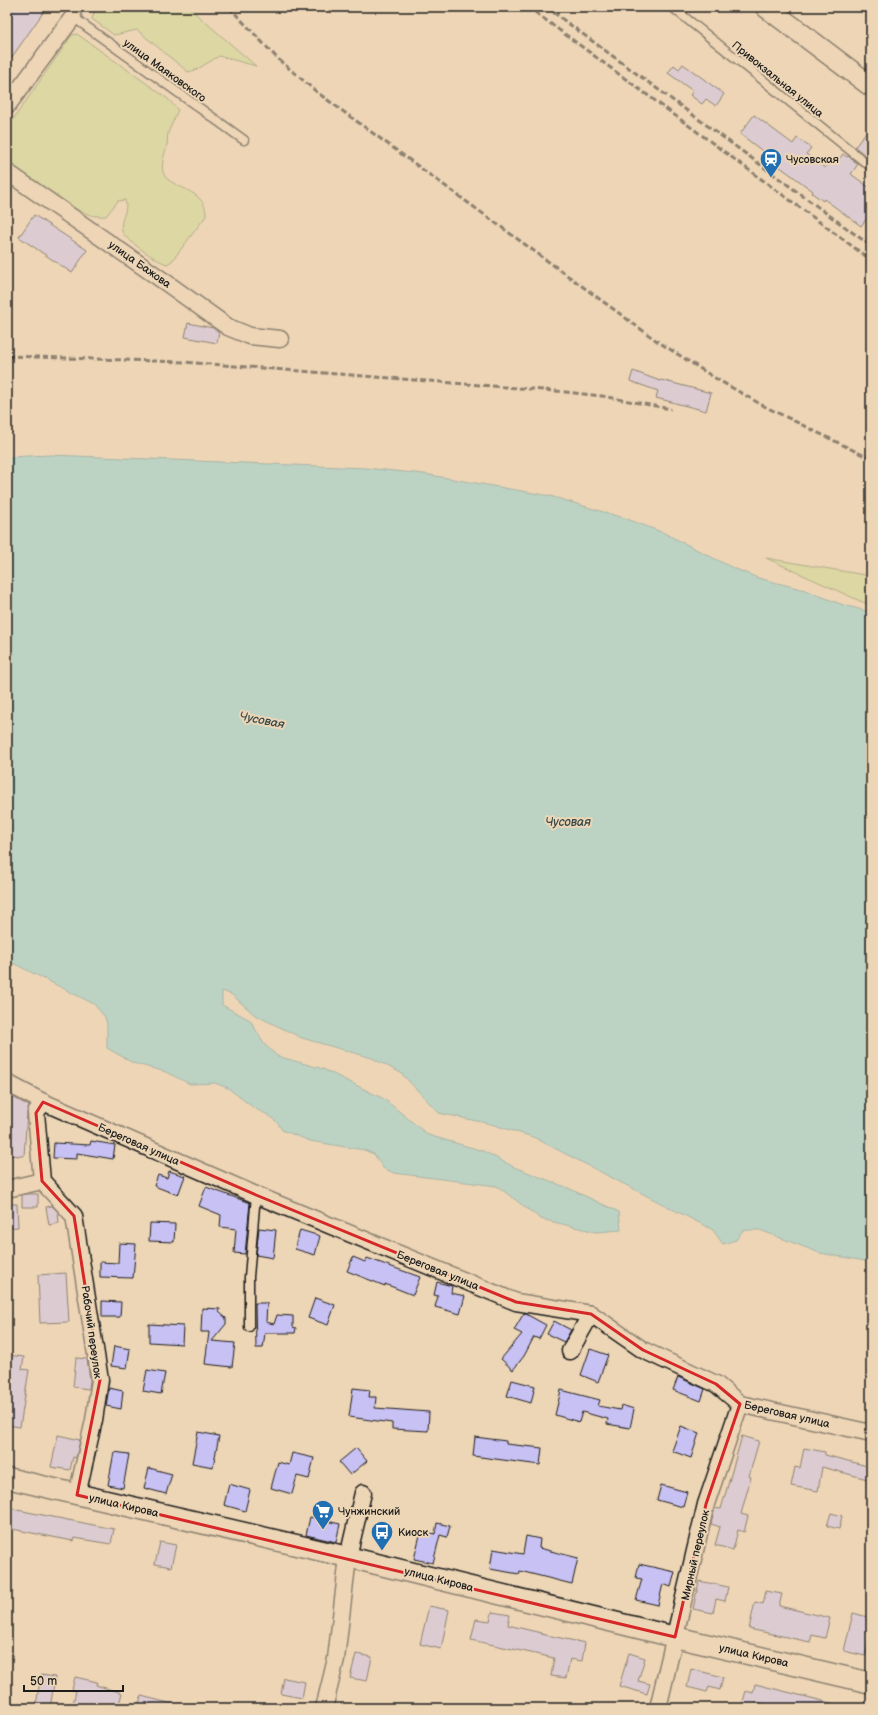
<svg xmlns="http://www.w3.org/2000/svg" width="878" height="1715" font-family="'Balsamiq Sans',sans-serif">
	<rect width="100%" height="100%" fill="#edd6b6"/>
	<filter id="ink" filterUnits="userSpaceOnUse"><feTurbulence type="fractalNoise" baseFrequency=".025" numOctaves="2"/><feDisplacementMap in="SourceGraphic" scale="8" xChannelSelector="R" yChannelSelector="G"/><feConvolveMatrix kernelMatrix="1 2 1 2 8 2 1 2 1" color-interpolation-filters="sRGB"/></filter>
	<g filter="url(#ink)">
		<!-- green -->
		<g fill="#c7d98d" stroke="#727a54">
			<path d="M96,7H188L256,66L219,56L196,70L188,72L137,30L114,35L92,19Z"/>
			<path d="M77,34L167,98L178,110C175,118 171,125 168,133C167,137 168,141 167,145C165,154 161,162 163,172C167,189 207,187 206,216L172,261L167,264C158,262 125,240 122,231C119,219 129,211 125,200L118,201L106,216C96,217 89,215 79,211L7,163V128L72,35Z"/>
			<path d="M766,558L871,576V605L860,601Z"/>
		</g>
		<!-- water -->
		<path fill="#80d1d6" stroke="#58898c" d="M51,455L365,468L424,474L550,496L627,519L664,533L731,567L758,578L805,590L843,605L871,612V1262L820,1253L760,1230H743L736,1240L723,1244L713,1230L533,1137L491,1124L439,1113L401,1073L372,1058L302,1038L255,1015L231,994L222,991V1005L250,1020L264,1044L277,1056L323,1069L384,1099L428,1135L483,1151L514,1167L568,1188L619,1212L621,1230L596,1232L541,1219L497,1186L394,1173L383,1168L374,1154L364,1150L310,1141L282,1130L277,1122L268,1115L254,1108L228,1088L215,1083L190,1084L166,1072L133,1063L107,1048V1024L105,1017L94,1004L7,960V457Z"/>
		<!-- building -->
		<g fill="#c8c1f3" stroke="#1c1c1c">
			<path d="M15,7H47L7,64V19Z"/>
			<path d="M683,64L724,94L716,106L706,99L702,104L690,95L693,91L668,73L674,65L679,69Z"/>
			<path d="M754,115L793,144L797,138L811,148L806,154L825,168L831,160L836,163L843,154L847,157L848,156L858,164L851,174L871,189V213L861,226L824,199L823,201L812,193L813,191L772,161L773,159L740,134Z"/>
			<path d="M871,125V147L865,155L855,147Z"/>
			<path d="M34,215L87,250L72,273L19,237Z"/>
			<path d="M188,323L213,328L219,332L217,343L185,337Z"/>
			<path d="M633,371L660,381L661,380L711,393L706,411L656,398L658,391L630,381Z"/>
			<path d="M7,1094L29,1106L27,1113L24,1156L7,1155Z"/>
			<path d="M91,1141L115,1145L113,1159L77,1153V1159L53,1158L54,1143L90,1145Z"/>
			<path d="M169,1171L185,1176L178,1195L154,1186L158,1175L167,1178Z"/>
			<path d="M206,1187L250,1203L245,1254L234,1253L236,1229L220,1227L221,1215L199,1206Z"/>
			<path d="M26,1194H38V1207H22V1195Z"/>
			<path d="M7,1204H17L18,1227L7,1228Z"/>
			<path d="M52,1206L58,1212L59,1223L49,1225L46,1207Z"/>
			<path d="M150,1223L175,1224L174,1242L149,1241Z"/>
			<path d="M259,1228L276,1230L273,1258L256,1255Z"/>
			<path d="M300,1230L320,1236L315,1255L295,1249Z"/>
			<path d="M119,1243L136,1244L133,1278L100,1277V1262L118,1263Z"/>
			<path d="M353,1257L365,1262L367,1258L420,1277L413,1295L385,1284V1286L347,1271Z"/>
			<path d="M66,1273L69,1322L40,1323L38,1275Z"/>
			<path d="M437,1282L452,1286L451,1293L465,1296L460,1314L435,1307L438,1296L434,1295Z"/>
			<path d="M315,1298L335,1305L328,1325L308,1318Z"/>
			<path d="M102,1301L121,1302L120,1317H102Z"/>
			<path d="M255,1303H267L266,1322L274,1324L277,1315L293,1316V1327L296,1328L295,1333H265L263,1348H256Z"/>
			<path d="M202,1308L220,1309L219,1312L226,1318V1324L212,1341L235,1343L232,1367L205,1364L209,1332H201Z"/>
			<path d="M524,1313L546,1325L539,1339L534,1337L524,1356L513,1370L501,1359L522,1334L514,1330Z"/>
			<path d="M554,1321L571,1330L564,1342L547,1334Z"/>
			<path d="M149,1324L183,1326L182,1344L149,1342Z"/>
			<path d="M114,1346L130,1349L127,1368L111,1366Z"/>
			<path d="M590,1349L608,1355L598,1382L581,1375Z"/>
			<path d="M8,1355L24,1357L22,1369L29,1370L20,1427L7,1425V1364Z"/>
			<path d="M76,1358L87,1359L90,1380L89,1389L73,1387Z"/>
			<path d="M147,1370L165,1373L161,1394L143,1391Z"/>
			<path d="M678,1377L705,1389L701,1401L673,1390Z"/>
			<path d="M512,1380L535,1386L531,1403L507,1396Z"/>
			<path d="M109,1388L123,1391L121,1409L106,1406Z"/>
			<path d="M353,1388L370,1390L369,1397H376L375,1408L429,1412L428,1431L392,1429V1423L349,1417Z"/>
			<path d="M561,1390L600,1400L598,1406L620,1410L621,1405L634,1409L630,1428L607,1424L608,1419L582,1412L579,1422L555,1415Z"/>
			<path d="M681,1426L699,1433L691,1458L672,1451Z"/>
			<path d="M198,1432L219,1436L213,1467L192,1463Z"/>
			<path d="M58,1435L80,1440L76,1458L73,1457L70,1470L51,1467Z"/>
			<path d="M742,1436L759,1441L749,1476L751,1477L741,1514L748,1516L744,1532L738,1530L733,1550L715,1545L720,1527L711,1524L715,1508L721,1509Z"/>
			<path d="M475,1437L506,1441V1444L542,1448L540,1465L473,1456Z"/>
			<path d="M356,1448L367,1461L350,1475L339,1462Z"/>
			<path d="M804,1448L825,1452V1455L871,1467V1480L822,1467L818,1491L791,1486L795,1467L800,1468Z"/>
			<path d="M114,1452L129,1454L123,1488L108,1485Z"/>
			<path d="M292,1453L314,1458L309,1479L297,1476L292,1494L271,1488L278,1462L289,1465Z"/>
			<path d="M149,1468L172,1474L166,1494L144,1488Z"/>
			<path d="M229,1484L250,1490L245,1511L224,1505Z"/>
			<path d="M661,1485L687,1492L683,1507L657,1500Z"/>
			<path d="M7,1508L114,1529L111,1544L74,1538L73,1541L7,1528Z"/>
			<path d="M831,1513L842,1516L839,1529L827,1526Z"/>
			<path d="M310,1517L340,1524L336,1542L306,1535Z"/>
			<path d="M437,1523L450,1526L447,1537L440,1535L433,1563L414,1559L421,1531L435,1534Z"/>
			<path d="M526,1536L540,1539L539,1548L578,1558L572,1584L520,1571L519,1574L490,1569L493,1549L523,1554Z"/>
			<path d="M160,1542L176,1545L171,1567L155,1564Z"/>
			<path d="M639,1564L675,1572L671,1587L663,1584L658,1605L636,1600L642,1579L636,1578Z"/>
			<path d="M699,1581L728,1587L725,1601L716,1599L713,1613L693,1609Z"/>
			<path d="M766,1591L782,1594L779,1606L830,1618L825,1638L812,1635L810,1642L749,1629L755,1602L763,1604Z"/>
			<path d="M429,1606L449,1610L441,1649L420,1644Z"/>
			<path d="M492,1612L510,1615L508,1625L541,1633V1634L585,1643L582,1661L570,1659L566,1678L551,1676L554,1658L471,1640L476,1619L490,1621Z"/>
			<path d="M853,1613L871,1618V1632L865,1656L844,1651Z"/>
			<path d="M629,1653L645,1658L638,1681L650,1684L647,1694L619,1686Z"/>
			<path d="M356,1654L372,1657L367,1681L350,1678Z"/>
			<path d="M691,1669L723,1677L720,1690L709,1687L707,1692L687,1687Z"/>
			<path d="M41,1675L55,1677L50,1708L36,1705Z"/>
			<path d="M75,1677L97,1682L96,1685L122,1693L118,1708H72L76,1691L72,1690Z"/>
			<path d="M284,1678L305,1682L302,1698L281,1694Z"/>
			<path d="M755,1684L835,1704V1708H781L757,1702L755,1708L742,1705L746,1691L753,1693Z"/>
			<path d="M141,1696L173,1704V1708H138Z"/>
		</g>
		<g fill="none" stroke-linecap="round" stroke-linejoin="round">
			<!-- service casing -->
			<g stroke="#1c1c1c" stroke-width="11">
				<g id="service">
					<path d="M672,7L871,167"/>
					<path d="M73,17L244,140"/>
					<path d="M249,1327V1277L256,1195"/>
				</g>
			</g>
			<!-- minor casing -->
			<g stroke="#1c1c1c" stroke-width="19">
				<g id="minor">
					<path d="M7,106L73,17"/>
					<path d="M7,172L168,284L228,327L250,336L280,339"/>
					<path d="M7,1083L43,1102L256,1195L516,1302L591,1314L643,1350L716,1384L740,1404L871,1433"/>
					<path d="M43,1102L36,1113L42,1181L74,1216L100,1380L94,1420L77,1495"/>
					<path d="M7,1189L42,1181"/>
					<path d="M570,1351L591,1314"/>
					<path d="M324,1708L336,1659L348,1557L363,1493"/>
					<path d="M658,1708L706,1504L740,1404"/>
				</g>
			</g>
			<!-- tertiary casing -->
			<g stroke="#1c1c1c" stroke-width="23">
				<g id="tertiary">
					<path d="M766,7L871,86"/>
					<path d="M7,1478L348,1557L675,1637L871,1683"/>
				</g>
			</g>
			<!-- service -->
			<use href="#service" stroke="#edd6b6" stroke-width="8"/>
			<!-- minor -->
			<use href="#minor" stroke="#edd6b6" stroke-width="16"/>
			<!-- tertiary -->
			<use href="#tertiary" stroke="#edd6b6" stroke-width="20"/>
			<!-- rail -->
			<g stroke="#1c1c1c" stroke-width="3" stroke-dasharray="6 3" stroke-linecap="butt">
				<path d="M229,7L278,59L318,93L657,341L715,378L762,405L871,459"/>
				<path d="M528,7L871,260"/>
				<path d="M546,7L871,246"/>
				<path d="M7,356L184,362L556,391L602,396L671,409"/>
			</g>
		</g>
	</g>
	<!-- marked area -->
	<path d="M0 0H878V1715H0ZM43,1102L256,1195L516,1302L591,1314L643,1350L716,1384L740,1404L706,1504L675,1637L77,1495L100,1380L74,1216L42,1181L36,1113Z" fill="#edd6b6" fill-opacity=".55" fill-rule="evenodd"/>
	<path fill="none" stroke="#d62828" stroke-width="3" stroke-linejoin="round" d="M43,1102L256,1195L516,1302L591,1314L643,1350L716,1384L740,1404L706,1504L675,1637L77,1495L100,1380L74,1216L42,1181L36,1113Z"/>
	<!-- icons -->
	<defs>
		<g id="station-pin" transform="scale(1.15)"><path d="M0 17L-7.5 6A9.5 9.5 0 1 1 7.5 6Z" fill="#1f6fb2" stroke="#edd6b6"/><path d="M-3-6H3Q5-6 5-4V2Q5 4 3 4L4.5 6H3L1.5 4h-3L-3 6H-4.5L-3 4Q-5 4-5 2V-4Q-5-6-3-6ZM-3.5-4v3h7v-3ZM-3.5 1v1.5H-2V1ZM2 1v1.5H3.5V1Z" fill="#fff"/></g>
		<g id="supermarket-pin" transform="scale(1.15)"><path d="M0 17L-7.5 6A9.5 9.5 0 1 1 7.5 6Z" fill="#1f6fb2" stroke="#edd6b6"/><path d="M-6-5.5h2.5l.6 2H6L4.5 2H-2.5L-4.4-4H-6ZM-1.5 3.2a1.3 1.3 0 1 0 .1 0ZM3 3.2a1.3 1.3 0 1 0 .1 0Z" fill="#fff"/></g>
		<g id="bus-pin" transform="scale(1.15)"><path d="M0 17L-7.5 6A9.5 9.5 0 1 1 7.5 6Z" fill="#1f6fb2" stroke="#edd6b6"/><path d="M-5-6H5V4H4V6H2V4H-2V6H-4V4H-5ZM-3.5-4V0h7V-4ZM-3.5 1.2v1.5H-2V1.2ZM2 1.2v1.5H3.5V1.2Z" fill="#fff"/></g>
	</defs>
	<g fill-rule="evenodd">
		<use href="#station-pin" x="771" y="159"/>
		<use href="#supermarket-pin" x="323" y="1511"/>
		<use href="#bus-pin" x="382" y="1532"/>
	</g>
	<g text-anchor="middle" stroke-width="4" stroke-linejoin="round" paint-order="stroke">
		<!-- street labels -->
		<g font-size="11" fill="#1c1c1c" stroke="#edd6b6">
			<text transform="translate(165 70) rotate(36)" y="4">улица Маяковского</text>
			<text transform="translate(778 79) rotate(39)" y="4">Привокзальная улица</text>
			<text transform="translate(140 264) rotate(35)" y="4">улица Бажова</text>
			<text transform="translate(139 1144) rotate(24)" y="4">Береговая улица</text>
			<text transform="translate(438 1270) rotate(22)" y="4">Береговая улица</text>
			<text transform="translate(92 1332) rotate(82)" y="4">Рабочий переулок</text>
			<text transform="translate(787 1414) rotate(13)" y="4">Береговая улица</text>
			<text transform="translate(124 1505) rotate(13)" y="4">улица Кирова</text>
			<text transform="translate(695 1555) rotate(-77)" y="4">Мирный переулок</text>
			<text transform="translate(439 1579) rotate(14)" y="4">улица Кирова</text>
			<text transform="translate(754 1655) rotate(13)" y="4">улица Кирова</text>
		</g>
		<!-- poi labels -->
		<g font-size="11" fill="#1c1c1c" stroke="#edd6b6" text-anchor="start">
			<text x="786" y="163">Чусовская</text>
			<text x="338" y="1515">Чунжинский</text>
			<text x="398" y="1536">Киоск</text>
		</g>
		<!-- water labels -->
		<g font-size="12" font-style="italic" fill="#35494a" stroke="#edd6b6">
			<text transform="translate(262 720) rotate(11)" y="4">Чусовая</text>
			<text x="568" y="826">Чусовая</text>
		</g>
	</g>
	<!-- margin -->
	<rect width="878" height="1715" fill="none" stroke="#edd6b6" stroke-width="24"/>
	<rect x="12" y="12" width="854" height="1691" fill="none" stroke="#1c1c1c" stroke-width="1.5" filter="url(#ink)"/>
	<!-- scale -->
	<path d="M24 1685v6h99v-6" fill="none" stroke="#1c1c1c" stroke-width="2"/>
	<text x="30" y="1685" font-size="12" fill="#1c1c1c" stroke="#edd6b6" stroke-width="3" paint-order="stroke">50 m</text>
</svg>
